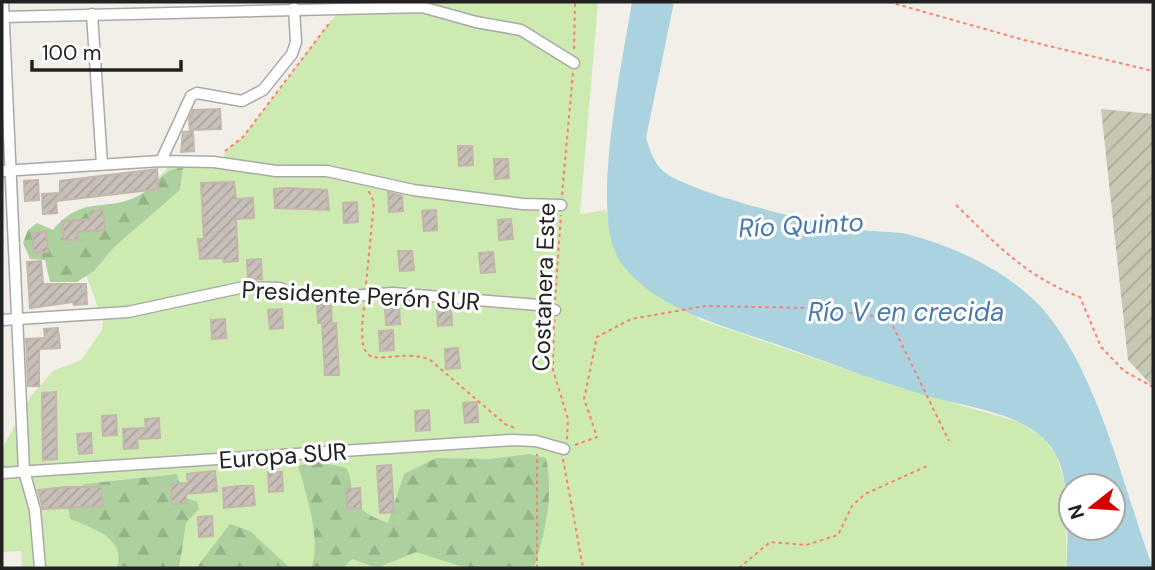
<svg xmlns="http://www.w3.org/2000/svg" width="1155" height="570" font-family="'DM Sans',sans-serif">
	<defs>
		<pattern id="construction-furrows" width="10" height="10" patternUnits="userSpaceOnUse" patternTransform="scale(1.75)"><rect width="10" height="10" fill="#c7c7b4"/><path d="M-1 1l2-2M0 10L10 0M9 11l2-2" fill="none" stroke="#abab9a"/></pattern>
		<pattern id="forest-firs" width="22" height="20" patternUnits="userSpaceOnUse" patternTransform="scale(1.75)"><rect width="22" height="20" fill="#add19e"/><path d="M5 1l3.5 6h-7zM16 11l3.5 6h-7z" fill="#95b388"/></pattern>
		<pattern id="building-hatch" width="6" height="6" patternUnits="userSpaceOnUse" patternTransform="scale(1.75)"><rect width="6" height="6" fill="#c7bfb8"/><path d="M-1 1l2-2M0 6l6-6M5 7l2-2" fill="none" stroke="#aba49e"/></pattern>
	</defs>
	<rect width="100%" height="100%" fill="#f2efe9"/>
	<!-- construction -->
	<path fill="url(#construction-furrows)" d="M1101,109L1153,114V387L1128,360Z"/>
	<!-- grass -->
	<path fill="#cdebb0" d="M348,2H598L580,214L606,210L618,257L701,320L898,387L1019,422L1041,436L1056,454L1064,482L1067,568H22L21,551L2,552V449L31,396L53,371L81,360L102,330L103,322L83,266L92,247L174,161L218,163L222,170L225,151L243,137L326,27Z"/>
	<!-- forest -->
	<g fill="url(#forest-firs)">
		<path d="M183,167L180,190L114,247L94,271L77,282H50L45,260L30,259L23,243L28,230L37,223L53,230C83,194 104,213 138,196C157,186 159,171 183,167Z"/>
		<path d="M529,454L546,458C554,497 545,532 534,568H466L416,552L377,568L352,559L343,568H311C322,543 306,492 298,466L316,461L346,468C352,477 350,485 353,495C357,511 374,518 388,523L404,474L436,458L489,459Z"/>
		<path d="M177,474L183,497L197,502L199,509L186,523L179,568H117C126,538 94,529 71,519L67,505L84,484Z"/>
		<path d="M230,524L250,531L290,568H196Z"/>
	</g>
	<!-- water -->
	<path fill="#aad3df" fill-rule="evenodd" d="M632,2H674L646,138C650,150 653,161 662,170C686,193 822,225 859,230C875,232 891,231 907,234C949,245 992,264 1025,292C1094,348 1122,486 1153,568H1067C1067,537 1071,480 1055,453C1032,413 969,408 928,396C882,383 838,366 793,350C739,330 650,311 618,258C590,210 623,59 632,2ZM1071,486H1113V528H1071Z"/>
	<!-- building -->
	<g fill="url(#building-hatch)" stroke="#c4b6ab" stroke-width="2">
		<path d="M220,109L221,129L190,130L189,119L193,110Z"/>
		<path d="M193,131L194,151L181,152L183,132Z"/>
		<path d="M458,146H472L473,165L459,166Z"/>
		<path d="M494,159H508L509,178L495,179Z"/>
		<path d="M157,169L158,189L56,201L57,213L43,214L42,194L60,193V181Z"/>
		<path d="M38,180L39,200L25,201L24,181Z"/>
		<path d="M234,182L236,199L253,198L254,218L236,219L238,261L224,262L223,258L200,259L198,239H204L201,183Z"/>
		<path d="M288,188L327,190L329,210L275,208L274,189Z"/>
		<path d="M388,192L402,196L403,211L389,212Z"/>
		<path d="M357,202L358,222L344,223L343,203Z"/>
		<path d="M103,210L105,230L77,232L78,240H64L62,221L90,219V211Z"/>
		<path d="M436,210L437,230L424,231L422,211Z"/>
		<path d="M511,219L513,239L499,240L498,220Z"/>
		<path d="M46,232L48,252L34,253L32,233Z"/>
		<path d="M398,251H412L414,270L400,271Z"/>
		<path d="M493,252L495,272L481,273L479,253Z"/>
		<path d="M261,259L262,279H248L247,260Z"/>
		<path d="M41,261L43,284H86L87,304L74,305L73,302L30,308L27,262Z"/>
		<path d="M399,304L400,324L386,325L385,305Z"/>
		<path d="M317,305H331L332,324L336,323L339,375H325L322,323H318Z"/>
		<path d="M437,306H451L452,325L438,326Z"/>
		<path d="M282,309L283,328L270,329L268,310Z"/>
		<path d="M225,319L226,338L212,339L211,320Z"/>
		<path d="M58,328L60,348L39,349V386H28L26,339L45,338L44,329Z"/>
		<path d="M393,330L394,350L380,351L379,331Z"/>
		<path d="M458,348L460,368L446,369L445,349Z"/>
		<path d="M56,392L57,459L43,460L42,393Z"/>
		<path d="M477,402L478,422L465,423L463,403Z"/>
		<path d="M429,410L430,430L416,431L415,411Z"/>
		<path d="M116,415L117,435L103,436L102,416Z"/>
		<path d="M159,418L160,438L137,439L138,448L124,449L123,429L146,428L145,419Z"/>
		<path d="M91,433L92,453L79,454L77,434Z"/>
		<path d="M391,465L394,512L380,513L377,466Z"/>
		<path d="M215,471L217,491L186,494V503L172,504L171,484L188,483L187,474Z"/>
		<path d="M268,472H282L283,491L269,492Z"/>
		<path d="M239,486H253L255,505L224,508L223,488Z"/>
		<path d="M65,487H101L103,506L43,509L38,490Z"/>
		<path d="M360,488L361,508L347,509L346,489Z"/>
		<path d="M212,516L213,536L199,537L198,517Z"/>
	</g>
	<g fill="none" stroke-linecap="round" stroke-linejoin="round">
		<!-- minor casing -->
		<g stroke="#a9a9a9" stroke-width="13">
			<g id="minor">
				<path d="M3,2L24,471L35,510L40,568"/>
				<path d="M92,14L102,164"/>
				<path d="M2,17L422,7L476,22L521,30L574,63"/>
				<path d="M161,161L191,96L197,93L242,101L263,90L292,54L296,42L294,8"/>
				<path d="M2,171L161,161L214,162L276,171H327L413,190L523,204L561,205"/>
				<path d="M2,320L128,312L244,287L280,288L293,295L322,298L393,293L538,305L555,310"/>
				<path d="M2,473L512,440L536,441L564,449"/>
			</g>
		</g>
		<!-- path -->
		<g stroke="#fa8072" stroke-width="2" stroke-dasharray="3.5 3.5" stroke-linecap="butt">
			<path d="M889,2L1024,40L1153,71"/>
			<path d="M574,49L575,2"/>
			<path d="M225,151L243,137L331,21"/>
			<path d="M562,195L573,72"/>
			<path d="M956,205C996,244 1026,277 1080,297L1101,347L1124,371L1153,387"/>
			<path d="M366,284L374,202L368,190"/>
			<path d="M555,300L561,215"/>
			<path d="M364,307C354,386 384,345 429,359L505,424L517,429"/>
			<path d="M554,319L553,370L568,419L567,440"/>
			<path d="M575,445L597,437L584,399L597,337L631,319L705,306L811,308L889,318L949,441"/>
			<path d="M563,459L583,568"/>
			<path d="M537,568V454"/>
			<path d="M739,568L770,542L806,545L838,535L852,506L865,494L927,466"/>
		</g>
		<!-- minor -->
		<use href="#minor" stroke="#fff" stroke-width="10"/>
	</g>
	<g text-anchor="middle" stroke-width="6" stroke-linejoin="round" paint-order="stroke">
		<!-- street labels -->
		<g font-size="24" fill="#222" stroke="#fff">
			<text transform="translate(544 287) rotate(-88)" y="8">Costanera Este</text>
			<text transform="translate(361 296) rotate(3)" y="8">Presidente Perón SUR</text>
			<text transform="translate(283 456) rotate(-4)" y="8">Europa SUR</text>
		</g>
		<!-- water labels -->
		<g font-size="26" font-style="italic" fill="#4a7aab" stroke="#fff">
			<text transform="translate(801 225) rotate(-3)" y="9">Río Quinto</text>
			<text x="906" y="321">Río V en crecida</text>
		</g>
	</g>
	<!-- border -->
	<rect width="1155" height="570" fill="none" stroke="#222222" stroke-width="7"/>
	<!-- north arrow -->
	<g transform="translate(1092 507) rotate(253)"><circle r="33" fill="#ffffff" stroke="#a7a7a7" stroke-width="2"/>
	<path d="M0-5L12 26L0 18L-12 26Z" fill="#d40000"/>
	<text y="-10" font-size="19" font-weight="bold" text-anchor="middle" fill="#222222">N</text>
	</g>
	<!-- scale -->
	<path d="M32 60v10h149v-10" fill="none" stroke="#222222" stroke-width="3.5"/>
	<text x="42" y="60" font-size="21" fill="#222222" stroke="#ffffff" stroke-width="5" paint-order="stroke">100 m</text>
</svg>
